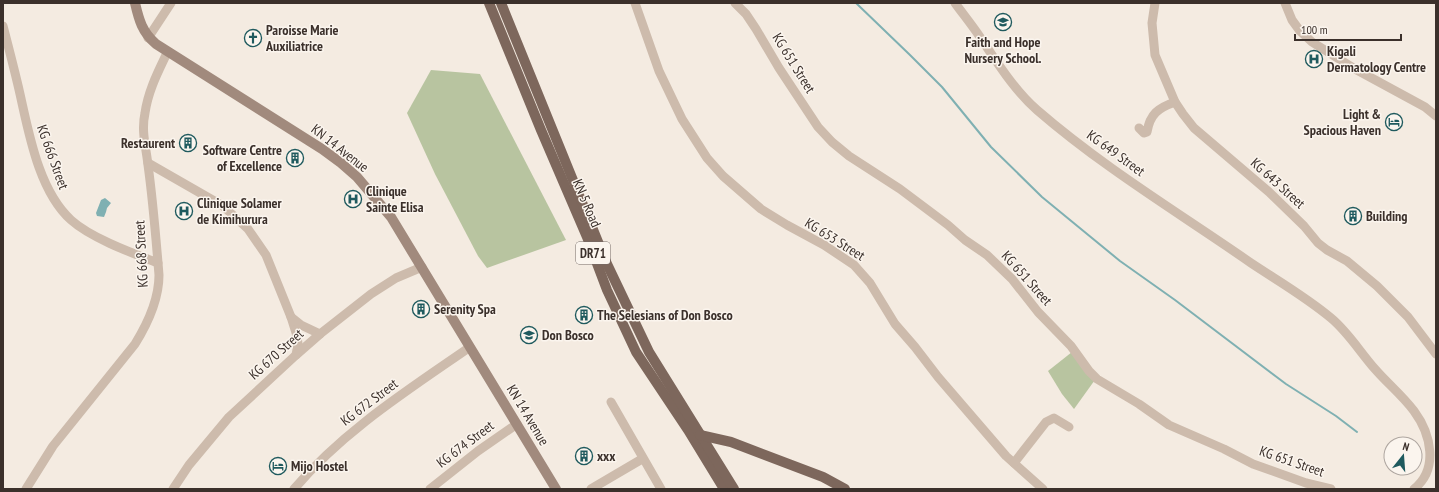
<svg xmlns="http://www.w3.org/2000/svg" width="1439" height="492" font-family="'PT Sans Narrow',sans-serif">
	<rect width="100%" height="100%" fill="#f4ebe1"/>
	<!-- green -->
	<g fill="#b8c4a0">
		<path d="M431,70L480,74L566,240L487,268L478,256L435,174L407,113Z"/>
		<path d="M1072,352L1097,377L1074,409L1062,394L1048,371Z"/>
	</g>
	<!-- water -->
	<path fill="#7fb0b2" d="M105,198L111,203L107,208L106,212L104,217L97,216L96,213L101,200Z"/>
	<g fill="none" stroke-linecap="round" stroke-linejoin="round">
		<!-- stream -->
		<path stroke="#7fb0b2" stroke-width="2" d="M856,3L910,55L942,87L991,147L1042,197L1120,261L1175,300L1286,384L1336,416L1357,432"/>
		<!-- minor -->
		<g stroke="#cdbbac" stroke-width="9">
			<path d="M635,3L659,71L682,119L707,158L723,176L761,209L787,225L824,245L854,265L870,283L895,324L915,347L938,377L1006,456L1043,489"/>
			<path d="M735,3L746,14L756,29L779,68L818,127L832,142L849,156L900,189L948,225L965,240L987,255L1012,279L1038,312L1071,346L1089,371L1097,379L1139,404L1169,425L1224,449L1253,464L1306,483L1331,489"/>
			<path d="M955,3C963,14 972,25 980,37C997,62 1014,90 1037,110C1104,168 1179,213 1251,263C1278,281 1306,297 1331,318C1348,332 1360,352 1375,369C1387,383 1402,395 1414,411C1431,434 1439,469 1414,489"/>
			<path d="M1155,3L1152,23L1155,55L1175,102L1183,114L1194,128L1269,192L1304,226L1318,243L1327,250L1347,261L1377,286L1408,317L1436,354"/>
			<path d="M1285,3L1292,20L1300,31L1312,42L1355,69L1425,107L1436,116"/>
			<path d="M3,26C9,49 15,72 20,94C29,134 39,191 71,220C91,238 132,253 158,263"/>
			<path d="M148,38L171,3"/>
			<path d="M1139,128L1144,133L1147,132C1150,114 1158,108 1175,102"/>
			<path d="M148,163L223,206L248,229L266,255L291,317L297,336L298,344L296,355"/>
			<path d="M291,317L301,325L320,334"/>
			<path d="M611,402L661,489"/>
			<path d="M1014,463L1046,422L1054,418L1069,427"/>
			<path d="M26,489L53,446L135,344C148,323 159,300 159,275C156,238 153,201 148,165C146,147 141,131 145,113C148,91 158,72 167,53"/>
			<path d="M173,489L189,465L229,417L296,355L320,334L371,294L396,278L422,267"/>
			<path d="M294,489C343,431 408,390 470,347"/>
			<path d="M430,489L478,451L517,424"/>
			<path d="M591,489L642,459"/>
		</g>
		<!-- secondary -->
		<path stroke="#a18a7d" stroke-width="10" d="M135,3C139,20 142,32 156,44L322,149L341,163L357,177L391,217L556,489"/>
		<!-- primary -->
		<g stroke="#7d675c" stroke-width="10">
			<path d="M489,3L541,130L587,237L607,290L636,352L688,430L724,489"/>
			<path d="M501,3L607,264L649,352L734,489"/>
			<path d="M700,435L731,442L823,477L845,489"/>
		</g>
	</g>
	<!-- icons -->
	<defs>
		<g id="school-ring" transform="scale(0.9)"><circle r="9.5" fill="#fbf5ee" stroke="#1f5a5e" stroke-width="1.5"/><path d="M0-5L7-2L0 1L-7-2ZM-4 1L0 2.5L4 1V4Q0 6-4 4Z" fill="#1f5a5e"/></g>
		<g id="church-ring" transform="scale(0.9)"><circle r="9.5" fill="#fbf5ee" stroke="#1f5a5e" stroke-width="1.5"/><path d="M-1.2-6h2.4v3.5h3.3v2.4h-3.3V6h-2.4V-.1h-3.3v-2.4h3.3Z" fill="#1f5a5e"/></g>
		<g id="hospital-ring" transform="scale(0.9)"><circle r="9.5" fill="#fbf5ee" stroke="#1f5a5e" stroke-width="1.5"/><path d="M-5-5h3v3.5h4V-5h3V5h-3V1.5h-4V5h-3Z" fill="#1f5a5e"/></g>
		<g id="hotel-ring" transform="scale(0.9)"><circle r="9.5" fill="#fbf5ee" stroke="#1f5a5e" stroke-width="1.5"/><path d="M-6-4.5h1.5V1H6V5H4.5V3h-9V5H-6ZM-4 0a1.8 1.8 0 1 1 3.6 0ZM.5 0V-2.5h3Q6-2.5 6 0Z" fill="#1f5a5e"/></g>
		<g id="building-ring" transform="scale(0.9)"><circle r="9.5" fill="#fbf5ee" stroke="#1f5a5e" stroke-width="1.5"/><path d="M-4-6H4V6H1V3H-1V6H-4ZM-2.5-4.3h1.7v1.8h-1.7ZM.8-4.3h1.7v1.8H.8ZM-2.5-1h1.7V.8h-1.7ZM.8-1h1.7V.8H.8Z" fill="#1f5a5e"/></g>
	</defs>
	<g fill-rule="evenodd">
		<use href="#school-ring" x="1003" y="22"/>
		<use href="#church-ring" x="253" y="38"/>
		<use href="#hospital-ring" x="1314" y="59"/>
		<use href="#hotel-ring" x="1394" y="122"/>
		<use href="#building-ring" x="188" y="143"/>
		<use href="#building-ring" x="295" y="158"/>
		<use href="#hospital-ring" x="353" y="199"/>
		<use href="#hospital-ring" x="184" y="211"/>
		<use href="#building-ring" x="1353" y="216"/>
		<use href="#building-ring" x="421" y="309"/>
		<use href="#building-ring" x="584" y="315"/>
		<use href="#school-ring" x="529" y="335"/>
		<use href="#building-ring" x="584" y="456"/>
		<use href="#hotel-ring" x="278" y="466"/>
	</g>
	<g text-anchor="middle" stroke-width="3" stroke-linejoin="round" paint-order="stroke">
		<!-- shield labels -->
		<rect fill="#fbf5ee" stroke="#756b66" stroke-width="1" x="576" y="242" width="34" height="22" rx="3"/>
		<g font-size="13" font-weight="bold" fill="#3b302b">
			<text x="593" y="258">DR71</text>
		</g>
		<!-- poi labels -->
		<g font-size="14" font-weight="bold" fill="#3b302b" stroke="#fbf5ee" text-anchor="start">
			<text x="266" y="35">Paroisse Marie<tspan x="266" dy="16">Auxiliatrice</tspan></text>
			<text x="1003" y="47" text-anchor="middle">Faith and Hope<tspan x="1003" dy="16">Nursery School.</tspan></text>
			<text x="1327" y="56">Kigali<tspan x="1327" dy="16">Dermatology Centre</tspan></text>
			<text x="1381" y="119" text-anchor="end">Light &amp;<tspan x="1381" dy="16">Spacious Haven</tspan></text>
			<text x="175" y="148" text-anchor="end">Restaurent</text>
			<text x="282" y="155" text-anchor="end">Software Centre<tspan x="282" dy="16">of Excellence</tspan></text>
			<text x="366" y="196">Clinique<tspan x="366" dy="16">Sainte Elisa</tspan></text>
			<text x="197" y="208">Clinique Solamer<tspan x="197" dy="16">de Kimihurura</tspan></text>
			<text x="1366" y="221">Building</text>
			<text x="434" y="314">Serenity Spa</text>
			<text x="597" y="320">The Selesians of Don Bosco</text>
			<text x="542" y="340">Don Bosco</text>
			<text x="597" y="461">xxx</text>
			<text x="291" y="471">Mijo Hostel</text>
		</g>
		<!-- street labels -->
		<g font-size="14" fill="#3b302b" stroke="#fbf5ee">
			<text transform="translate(794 63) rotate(58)" y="5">KG 651 Street</text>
			<text transform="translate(340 148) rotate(38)" y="5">KN 14 Avenue</text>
			<text transform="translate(1116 153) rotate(36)" y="5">KG 649 Street</text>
			<text transform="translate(53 157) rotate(70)" y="5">KG 666 Street</text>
			<text transform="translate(1278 183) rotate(42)" y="5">KG 643 Street</text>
			<text transform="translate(587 203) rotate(67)" y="5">KN 5 Road</text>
			<text transform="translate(835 239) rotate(32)" y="5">KG 653 Street</text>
			<text transform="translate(141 254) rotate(-93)" y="5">KG 668 Street</text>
			<text transform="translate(1027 278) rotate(48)" y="5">KG 651 Street</text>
			<text transform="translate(276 354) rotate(-42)" y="5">KG 670 Street</text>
			<text transform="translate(369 402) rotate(-37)" y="5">KG 672 Street</text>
			<text transform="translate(528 415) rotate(59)" y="5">KN 14 Avenue</text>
			<text transform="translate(465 444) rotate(-37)" y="5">KG 674 Street</text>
			<text transform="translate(1292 461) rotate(19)" y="5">KG 651 Street</text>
		</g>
	</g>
	<!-- border -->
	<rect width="1439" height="492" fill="none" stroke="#3b302b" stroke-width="8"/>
	<!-- north arrow -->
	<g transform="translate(1403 456) rotate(17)"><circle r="19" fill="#fbf5ee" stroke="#aea6a0"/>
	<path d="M0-3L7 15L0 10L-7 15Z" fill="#1f5a5e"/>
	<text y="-6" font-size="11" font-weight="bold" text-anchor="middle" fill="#3b302b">N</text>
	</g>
	<!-- scale -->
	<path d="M1295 34v6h106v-6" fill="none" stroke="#3b302b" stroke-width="2"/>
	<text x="1301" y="34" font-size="12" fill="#3b302b" stroke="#fbf5ee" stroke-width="3" paint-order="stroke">100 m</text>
</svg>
